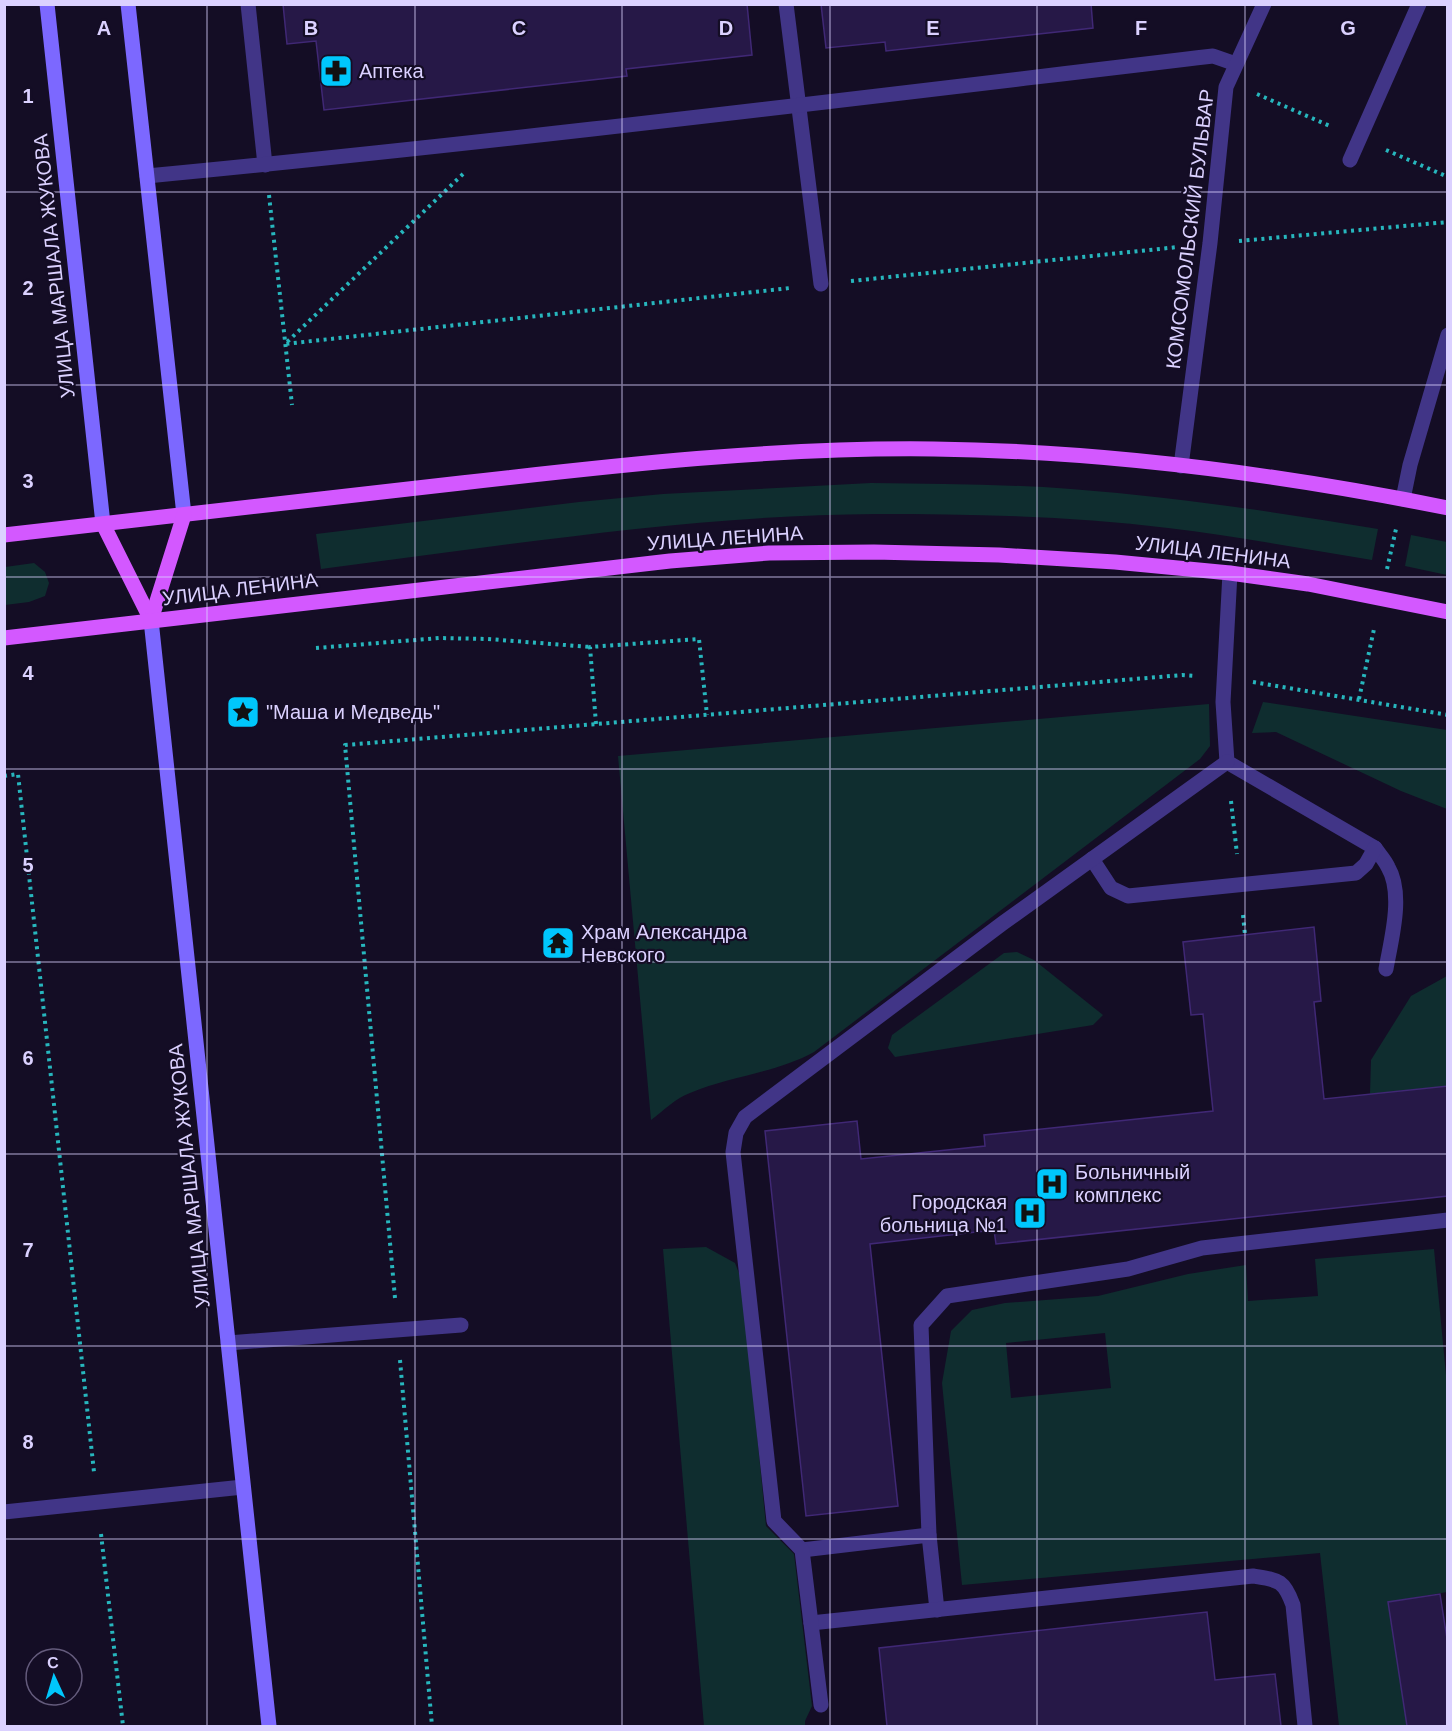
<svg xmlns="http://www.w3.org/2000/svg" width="1452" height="1731" font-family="Arial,sans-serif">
	<rect width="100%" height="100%" fill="#140d25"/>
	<!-- green -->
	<g fill="#0f2d2f" fill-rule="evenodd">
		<path d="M871,483C938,484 1005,484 1071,489C1175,497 1276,512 1378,529L1372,560C1304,549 1236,536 1168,528C1071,516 973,514 876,514C689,515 505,546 321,569L316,534L579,502L663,494Z"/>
		<path d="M1411,535L1447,542V575L1405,566Z"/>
		<path d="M34,563L45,572L49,583L45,596L29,602L5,605V567Z"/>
		<path d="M1263,702L1447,730V809L1401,791L1276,732L1252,733Z"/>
		<path d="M1209,704L1210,746L1200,759L814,1052C776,1073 730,1076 690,1093C676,1098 663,1111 651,1120L618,756Z"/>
		<path d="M1017,952L1034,960L1103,1015L1093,1025L895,1057L888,1048L892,1035L1004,953Z"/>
		<path d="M1447,976V1086L1370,1094L1371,1060L1411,996Z"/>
		<path d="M706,1247L735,1263L742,1281L766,1526L794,1554L812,1706L805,1721V1726H704L663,1249Z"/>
		<path d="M1434,1249L1448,1396L1447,1592L1388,1602L1407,1726H1339L1320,1553L962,1585L942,1383L951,1331L972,1310L1005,1303L1098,1296L1188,1274L1246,1265L1248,1301L1318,1296L1315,1259ZM1105,1333L1111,1388L1011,1398L1006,1343Z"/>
	</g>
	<!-- building -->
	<g fill="#261847" stroke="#402875" stroke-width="1.5">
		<path d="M283,4H747L752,55L626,69L627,76L324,110L316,41L287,44Z"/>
		<path d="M821,4H1091L1093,28L886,51L885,42L826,48Z"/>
		<path d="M1314,927L1321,1001L1314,1002L1324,1099L1448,1086V1196L996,1244L994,1230L870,1244L898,1506L806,1516L765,1131L857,1121L861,1159L985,1146L984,1135L1213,1111L1203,1014L1191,1015L1183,942Z"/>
		<path d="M1440,1594L1448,1645V1726H1407L1388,1602Z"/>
		<path d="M1207,1612L1215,1680L1275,1674L1281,1726H887L879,1648Z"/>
	</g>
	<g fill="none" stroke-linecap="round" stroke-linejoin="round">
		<!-- path -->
		<g stroke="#27b6bd" stroke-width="4" stroke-dasharray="3 4.5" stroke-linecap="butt">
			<path d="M1257,94L1332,127"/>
			<path d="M1386,150L1448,177"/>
			<path d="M463,174L285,344L790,288"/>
			<path d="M269,195L292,405"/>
			<path d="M1239,241L1448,222"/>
			<path d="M851,281L1178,247"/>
			<path d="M1387,569L1396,529"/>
			<path d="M316,648L440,638L488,639L590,647"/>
			<path d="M1253,682L1448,715"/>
			<path d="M1359,699L1374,629"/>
			<path d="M596,724L590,647L699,639L707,715"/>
			<path d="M4,776L18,774L94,1472"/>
			<path d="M1231,801L1237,854"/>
			<path d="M1243,915L1245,935"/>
			<path d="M395,1298L345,745L1182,675L1195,676"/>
			<path d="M400,1360L432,1726"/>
			<path d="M101,1534L123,1726"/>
		</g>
		<!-- service -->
		<g stroke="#413587" stroke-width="15">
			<path d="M248,4L265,165"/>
			<path d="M786,4L821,284"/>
			<path d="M147,176C503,142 858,98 1213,56L1236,64"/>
			<path d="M1230,573L1223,702L1227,762L1375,848C1379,854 1385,860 1388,867C1404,894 1391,940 1386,969"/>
			<path d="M1092,859L1111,888L1128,896L1356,873L1366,864L1375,848"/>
			<path d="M228,1343L461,1325"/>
			<path d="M4,1512L243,1487"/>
			<path d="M929,1535L921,1325L947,1296L1128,1269L1202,1248L1448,1220"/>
			<path d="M802,1550L929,1535L937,1610"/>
			<path d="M811,1623L1253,1576C1279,1580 1284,1580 1293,1605L1305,1726"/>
			<path d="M821,1705L802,1550L774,1521L733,1152L736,1133L745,1117L1003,923L1227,762"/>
		</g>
		<!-- pedestrian -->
		<g stroke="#413587" stroke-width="15">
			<path d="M1350,160L1419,4"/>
			<path d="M1403,499L1410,465L1448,335"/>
		</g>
		<!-- minor -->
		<path stroke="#413587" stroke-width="15" d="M1181,466L1210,243L1226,87L1264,4"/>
		<!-- secondary -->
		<g stroke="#7c68ff" stroke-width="15">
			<path d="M47,4L103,524"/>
			<path d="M128,4L184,515"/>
			<path d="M151,620L269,1726"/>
		</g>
		<!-- primary -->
		<g stroke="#d358ff" stroke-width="15">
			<path d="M103,524L151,620"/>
			<path d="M4,535C157,518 309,500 461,483C618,465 776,447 934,449C1106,451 1279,474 1448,508"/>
			<path d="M151,620L184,515"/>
			<path d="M4,638L670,561L769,553L874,552L999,555L1115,562L1230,573L1308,584L1448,612"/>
		</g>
	</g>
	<!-- grid -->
	<path fill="none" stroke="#dbd1ff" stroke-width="1.5" stroke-opacity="0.55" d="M207,4V1726M415,4V1726M622,4V1726M830,4V1726M1037,4V1726M1245,4V1726M4,192H1448M4,385H1448M4,577H1448M4,769H1448M4,962H1448M4,1154H1448M4,1346H1448M4,1539H1448"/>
	<!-- icons -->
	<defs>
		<g id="pharmacy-square" transform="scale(1.725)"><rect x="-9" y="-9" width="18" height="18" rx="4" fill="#00c7fc" stroke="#140d25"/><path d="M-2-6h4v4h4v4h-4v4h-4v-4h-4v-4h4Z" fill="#111"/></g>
		<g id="sight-square" transform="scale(1.725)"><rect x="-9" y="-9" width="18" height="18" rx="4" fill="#00c7fc" stroke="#140d25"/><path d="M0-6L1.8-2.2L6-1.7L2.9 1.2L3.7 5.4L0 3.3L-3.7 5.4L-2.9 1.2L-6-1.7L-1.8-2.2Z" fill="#111"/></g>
		<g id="temple-square" transform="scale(1.725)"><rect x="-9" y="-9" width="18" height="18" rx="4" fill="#00c7fc" stroke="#140d25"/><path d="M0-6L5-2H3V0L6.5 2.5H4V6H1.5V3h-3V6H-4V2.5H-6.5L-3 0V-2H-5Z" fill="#111"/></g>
		<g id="hospital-square" transform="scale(1.725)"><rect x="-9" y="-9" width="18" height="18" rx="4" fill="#00c7fc" stroke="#140d25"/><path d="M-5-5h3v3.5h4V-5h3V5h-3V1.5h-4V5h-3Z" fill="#111"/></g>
	</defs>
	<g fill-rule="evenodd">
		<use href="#pharmacy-square" x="336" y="71"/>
		<use href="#sight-square" x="243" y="712"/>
		<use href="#temple-square" x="558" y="943"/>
		<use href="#hospital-square" x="1052" y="1184"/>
		<use href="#hospital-square" x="1030" y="1213"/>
	</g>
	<g text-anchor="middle" stroke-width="4.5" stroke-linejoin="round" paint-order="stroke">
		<!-- poi labels -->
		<g font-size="20" fill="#dbd1ff" stroke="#140d25" text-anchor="start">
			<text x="359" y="78">Аптека</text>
			<text x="266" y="719">"Маша и Медведь"</text>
			<text x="581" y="939">Храм Александра<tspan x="581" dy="23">Невского</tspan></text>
			<text x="1075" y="1179">Больничный<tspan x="1075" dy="23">комплекс</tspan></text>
			<text x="1007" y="1209" text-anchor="end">Городская<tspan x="1007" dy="23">больница №1</tspan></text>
		</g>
		<!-- street labels -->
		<g font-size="20" fill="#dbd1ff" stroke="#140d25">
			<text transform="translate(1190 229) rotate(-83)" y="7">КОМСОМОЛЬСКИЙ БУЛЬВАР</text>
			<text transform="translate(54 266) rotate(-96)" y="7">УЛИЦА МАРШАЛА ЖУКОВА</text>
			<text transform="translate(725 538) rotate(-4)" y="7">УЛИЦА ЛЕНИНА</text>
			<text transform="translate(1213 552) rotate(7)" y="7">УЛИЦА ЛЕНИНА</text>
			<text transform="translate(240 589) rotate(-7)" y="7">УЛИЦА ЛЕНИНА</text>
			<text transform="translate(189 1176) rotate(-96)" y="7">УЛИЦА МАРШАЛА ЖУКОВА</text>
		</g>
	</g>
	<g font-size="20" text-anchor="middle" font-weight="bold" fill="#dbd1ff" stroke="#140d25" stroke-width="4.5" stroke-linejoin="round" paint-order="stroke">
		<text x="104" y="35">A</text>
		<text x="311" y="35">B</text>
		<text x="519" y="35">C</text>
		<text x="726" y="35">D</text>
		<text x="933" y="35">E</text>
		<text x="1141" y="35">F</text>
		<text x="1348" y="35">G</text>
		<text x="28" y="103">1</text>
		<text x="28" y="295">2</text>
		<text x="28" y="488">3</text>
		<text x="28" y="680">4</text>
		<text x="28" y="872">5</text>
		<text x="28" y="1065">6</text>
		<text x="28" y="1257">7</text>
		<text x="28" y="1449">8</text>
	</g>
	<!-- border -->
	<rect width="1452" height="1731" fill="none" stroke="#dbd1ff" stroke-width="12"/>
	<!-- north arrow -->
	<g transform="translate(54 1677) rotate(356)"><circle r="28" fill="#140d25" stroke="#645b7c" stroke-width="1.5"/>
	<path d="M0-4.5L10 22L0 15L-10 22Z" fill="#00c7fc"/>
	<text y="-9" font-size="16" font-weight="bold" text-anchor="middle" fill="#dbd1ff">С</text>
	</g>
</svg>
